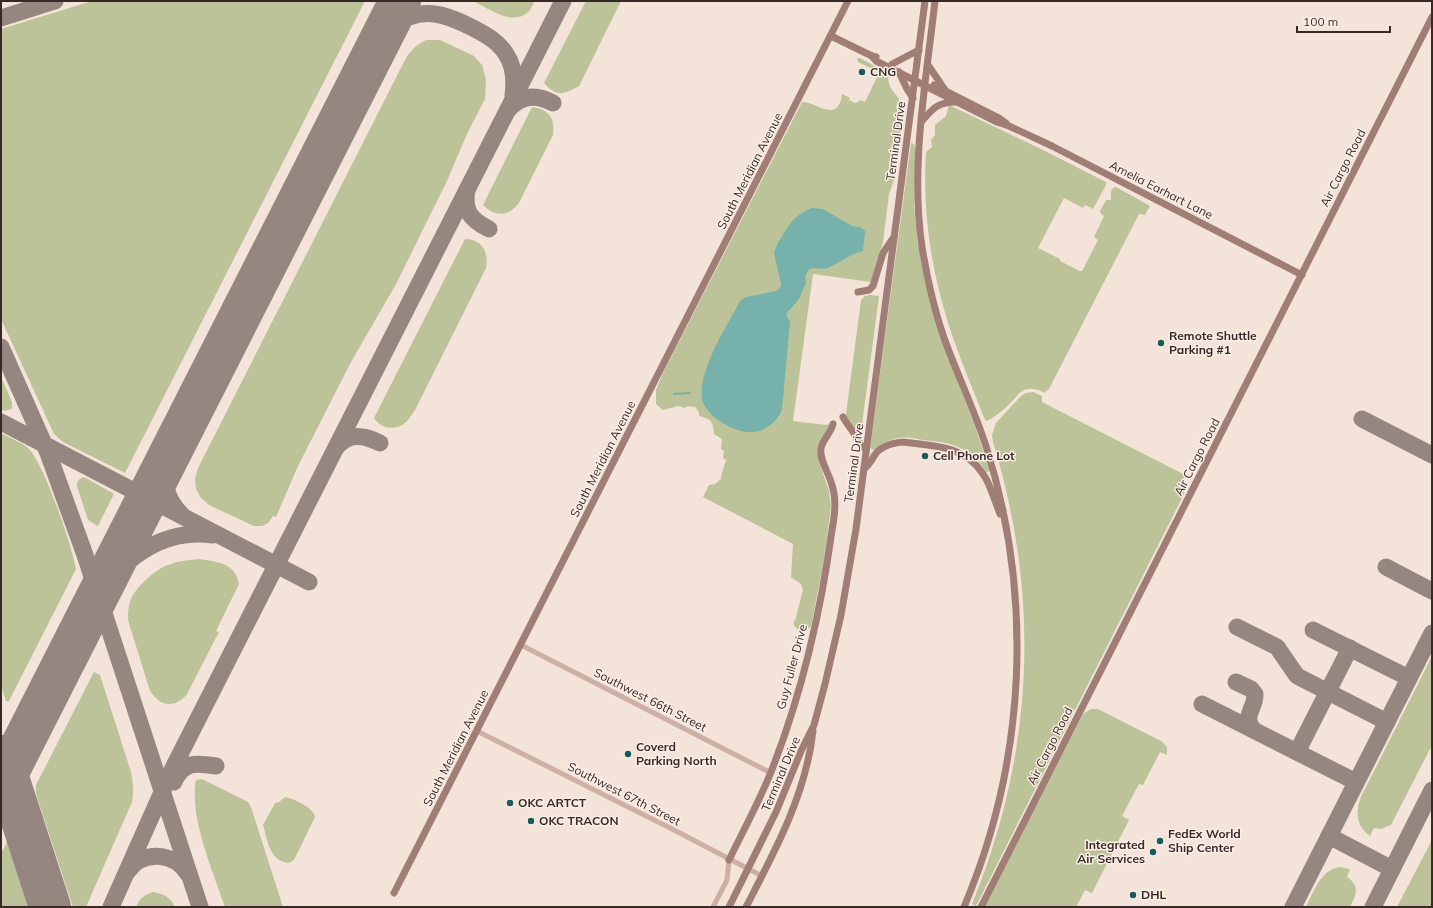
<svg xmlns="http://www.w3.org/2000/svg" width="1433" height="908" font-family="Mulish,sans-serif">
	<rect width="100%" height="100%" fill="#f3e3d9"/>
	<!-- green -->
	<g fill="#bcc398">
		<path d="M92,1H365L125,473L63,442L54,434L1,319V29Z"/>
		<path d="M473,1H534C533,4 531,10 528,12C513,27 488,8 473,1Z"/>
		<path d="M586,1H621L579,86C565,94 557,98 544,83Z"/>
		<path d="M426,40H440L474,56L482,65L486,79L485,99L467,134L446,183L395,286L351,362L298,466L276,517L273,516L268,523L262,526H254L209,505L201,498L196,489L195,479L198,468L407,56L416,46Z"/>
		<path d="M857,58H860L889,74C886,84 893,91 899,99L896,107L899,115L897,122L901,127L894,180L889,194L883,242L871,282L813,274L793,421L826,425L830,424V427L818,445L817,451L821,468L829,491L831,506L824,561L811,626L805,631C799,630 792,628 794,620L795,621L803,590L801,584L791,577L793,544L703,497L709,485L715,484L721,479L722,473L726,460L723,458L724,451L721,449L722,439L714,434C713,421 711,419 699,416V412L695,407L688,406L685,408L678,406L663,410L656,404V390L664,371L802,102C816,101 838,125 842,94L850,98L849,100L855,103L858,102L860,100L865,102L878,75L874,70L858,62Z"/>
		<path d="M949,105L1043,150L1106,182V185L1093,209L1085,205L1083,208L1064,198L1038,248L1060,259V261L1080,271H1082L1098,240L1094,237L1104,216L1101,214L1100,211L1106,200H1111V191L1113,188L1116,187L1150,206L1145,215L1139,214L1049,389L1047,390L1045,393C1021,381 1019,397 1003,410C998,414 993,418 987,421L985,420C974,392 962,364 952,335C932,276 922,214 926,152L932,147L931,140L935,135V125L946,116Z"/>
		<path d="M532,107C549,109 555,118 553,135L519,203C508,217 495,217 483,205Z"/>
		<path d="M911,143L914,144L916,150L914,205L917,239L924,275L936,323L945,349L975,426L990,471L986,472C971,446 951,443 923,440C916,439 906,436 899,438C890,439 881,444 874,450L870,448Z"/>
		<path d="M465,239C482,239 489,252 486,268L415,410C412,414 409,420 405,423C395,431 381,429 374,418Z"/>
		<path d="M870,295L879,296L861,432L858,434H857L846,418V414L861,300L865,296Z"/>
		<path d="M1,377L12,402V409L5,411L1,410Z"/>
		<path d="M1033,392L1042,396V402L1185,475L1180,486L1183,489L1184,494L976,906L972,904C1034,753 1041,598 993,442L992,435L996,423L1021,396L1026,393Z"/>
		<path d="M1,433C10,438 21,442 28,448C44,463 72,546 76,569L9,701H6L1,685Z"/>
		<path d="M82,477L86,478L114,494L98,526L88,520L77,486V482Z"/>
		<path d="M199,559C217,562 235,562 239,584L216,631L219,632L187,694C174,710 157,706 149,688L128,620C128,613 128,606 131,599C136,587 156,569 168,565C178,561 188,560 199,559Z"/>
		<path d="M1432,656V745L1391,825L1381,829L1374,828L1370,836C1356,826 1355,812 1361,797Z"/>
		<path d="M94,672L100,675L131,772C133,783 134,791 132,802L86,907H73L36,794V785Z"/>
		<path d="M1091,709H1098L1161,741L1167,747V755L1160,752L1143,785L1139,784L1122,816L1129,820L1092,893L1085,890L1076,907H984L1083,714Z"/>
		<path d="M202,779L248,802L251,807L283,907H225C213,871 189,817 196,780Z"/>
		<path d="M285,797C293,798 314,808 315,817L295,858C292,862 289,864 284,862C269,858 267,838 263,825L275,803L279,802Z"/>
		<path d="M1432,840V907H1397Z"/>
		<path d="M7,842L28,907H1V854Z"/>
		<path d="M1339,867L1350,869L1347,877C1360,886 1357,894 1350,907H1306C1314,891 1320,871 1339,867Z"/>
		<path d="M153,892C164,894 170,897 175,907H136C140,898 144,895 153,892Z"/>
	</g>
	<!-- water -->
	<path fill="#76b2ab" d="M812,208L823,209L852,226L860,227L865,231L863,251C850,254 840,263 828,268C822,270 815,267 809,269L805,277L806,283L799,299L786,314L790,322L782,409C778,421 766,431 753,432C736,434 705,416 702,399C698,370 727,326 740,301L746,297L776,291L780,288L781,284L774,253L776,247C786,230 792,215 812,208Z"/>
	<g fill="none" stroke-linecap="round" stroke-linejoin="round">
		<!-- stream -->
		<path stroke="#76b2ab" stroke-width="2" d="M674,394L690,393"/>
		<!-- taxiway -->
		<g stroke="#958680" stroke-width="17">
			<path d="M1,18L55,1"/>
			<path d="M369,62C380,44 389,26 409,17C432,8 453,18 473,28C486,35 498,41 506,54C514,66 515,80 513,95"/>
			<path d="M508,110C521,95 536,94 553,103"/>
			<path d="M467,190C463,211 471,220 489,229"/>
			<path d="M1,347L48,453L85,555L200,907"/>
			<path d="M1362,419L1432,455"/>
			<path d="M1,422L309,582"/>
			<path d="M336,448C348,432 364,435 380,443"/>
			<path d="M171,452C164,477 161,494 182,515"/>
			<path d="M1386,567L1432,591"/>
			<path d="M94,603C120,560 161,528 213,535"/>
			<path d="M1237,627L1277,647L1297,676L1387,722"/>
			<path d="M1313,630L1409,678"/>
			<path d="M1236,682L1251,689L1255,694C1256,708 1242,715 1253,729"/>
			<path d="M1202,704L1356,782"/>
			<path d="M1297,752L1350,648"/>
			<path d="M174,782C183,761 196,763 216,766"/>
			<path d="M1329,836L1392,869"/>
			<path d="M128,871C143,850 174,852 188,874"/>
			<path d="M111,907L171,772L563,1"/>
			<path d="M1293,907L1432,633"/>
			<path d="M1373,907L1432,790"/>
		</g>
		<!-- runway -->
		<g stroke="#958680" stroke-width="42">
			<path d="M1,756L50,907"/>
			<path d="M1,786L400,1"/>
		</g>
		<!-- street -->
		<g stroke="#ccb0a5" stroke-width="5">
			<path d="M521,645L771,773"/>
			<path d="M477,731L674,830L762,876"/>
			<path d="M713,907L727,880L729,860"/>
		</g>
		<!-- secondary -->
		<g stroke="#a07e76" stroke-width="7">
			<path d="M935,1C926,82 910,166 922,247C927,278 934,309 944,338C957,374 974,409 986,446C1034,598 1026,761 964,907"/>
			<path d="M831,36L872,56L876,57"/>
			<path d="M872,56L876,61L997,122L1009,126L1052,146L1302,275"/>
			<path d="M892,64L919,50"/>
			<path d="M928,65L945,90"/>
			<path d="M899,72L907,89L913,98"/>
			<path d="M934,85L999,118L1006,123"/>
			<path d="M922,121C933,108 938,102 956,102"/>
			<path d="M858,292L869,290L873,286L883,253L894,237"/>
			<path d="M843,417C846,423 851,428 854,434C859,442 859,444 866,450"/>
			<path d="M864,469C870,464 870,463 874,456C880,446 892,443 903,442C934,446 964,445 983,474C990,483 995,502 1000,514"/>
			<path d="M729,860C743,831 759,802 771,772C801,696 821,611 832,530C835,514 837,498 831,482C828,472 819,459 821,448C823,439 831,433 833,424"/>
			<path d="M394,893L848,1"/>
			<path d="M729,907L776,812L802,749L814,725L825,684L841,615L856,529L925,1"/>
			<path d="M746,907C775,851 806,794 813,731"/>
			<path d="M981,907L1432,17"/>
		</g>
	</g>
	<!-- markers -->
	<g fill="#195c56" stroke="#fbeee6" stroke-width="1.5">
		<circle cx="862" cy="72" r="4"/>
		<circle cx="1161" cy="343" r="4"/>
		<circle cx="925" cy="456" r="4"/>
		<circle cx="628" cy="754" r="4"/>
		<circle cx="510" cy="803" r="4"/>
		<circle cx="531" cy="821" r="4"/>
		<circle cx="1160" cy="841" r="4"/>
		<circle cx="1153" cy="852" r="4"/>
		<circle cx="1133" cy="895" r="4"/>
	</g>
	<g text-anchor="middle" stroke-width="3" stroke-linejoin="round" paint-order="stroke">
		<!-- poi labels -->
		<g font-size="12" font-weight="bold" fill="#372927" stroke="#fbeee6" text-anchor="start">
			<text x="870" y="76">CNG</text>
			<text x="1169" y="340">Remote Shuttle<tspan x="1169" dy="14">Parking #1</tspan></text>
			<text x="933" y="460">Cell Phone Lot</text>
			<text x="636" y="751">Coverd<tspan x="636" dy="14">Parking North</tspan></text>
			<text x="518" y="807">OKC ARTCT</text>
			<text x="539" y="825">OKC TRACON</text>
			<text x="1168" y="838">FedEx World<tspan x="1168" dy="14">Ship Center</tspan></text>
			<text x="1145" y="849" text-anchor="end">Integrated<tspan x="1145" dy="14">Air Services</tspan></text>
			<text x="1141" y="899">DHL</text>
		</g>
		<!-- street labels -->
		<g font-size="12" fill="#372927" stroke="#fbeee6">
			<text transform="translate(896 141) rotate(-82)" y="4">Terminal Drive</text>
			<text transform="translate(1343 168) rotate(-63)" y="4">Air Cargo Road</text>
			<text transform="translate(750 171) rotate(-63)" y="4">South Meridian Avenue</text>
			<text transform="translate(1161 190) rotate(27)" y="4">Amelia Earhart Lane</text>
			<text transform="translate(1197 457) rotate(-63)" y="4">Air Cargo Road</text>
			<text transform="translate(603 459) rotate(-63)" y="4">South Meridian Avenue</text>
			<text transform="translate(854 463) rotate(-82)" y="4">Terminal Drive</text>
			<text transform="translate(792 667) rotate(-75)" y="4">Guy Fuller Drive</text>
			<text transform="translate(650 700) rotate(27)" y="4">Southwest 66th Street</text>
			<text transform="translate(1050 746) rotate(-63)" y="4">Air Cargo Road</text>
			<text transform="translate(456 748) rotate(-63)" y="4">South Meridian Avenue</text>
			<text transform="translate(781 774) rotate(-67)" y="4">Terminal Drive</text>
			<text transform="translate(624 794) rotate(27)" y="4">Southwest 67th Street</text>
		</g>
	</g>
	<!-- border -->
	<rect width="1433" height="908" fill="none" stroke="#372927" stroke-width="4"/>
	<!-- scale -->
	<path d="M1297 26v6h93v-6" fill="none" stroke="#372927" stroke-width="2"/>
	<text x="1303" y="26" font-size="12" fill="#372927" stroke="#fbeee6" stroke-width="3" paint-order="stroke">100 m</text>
</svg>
